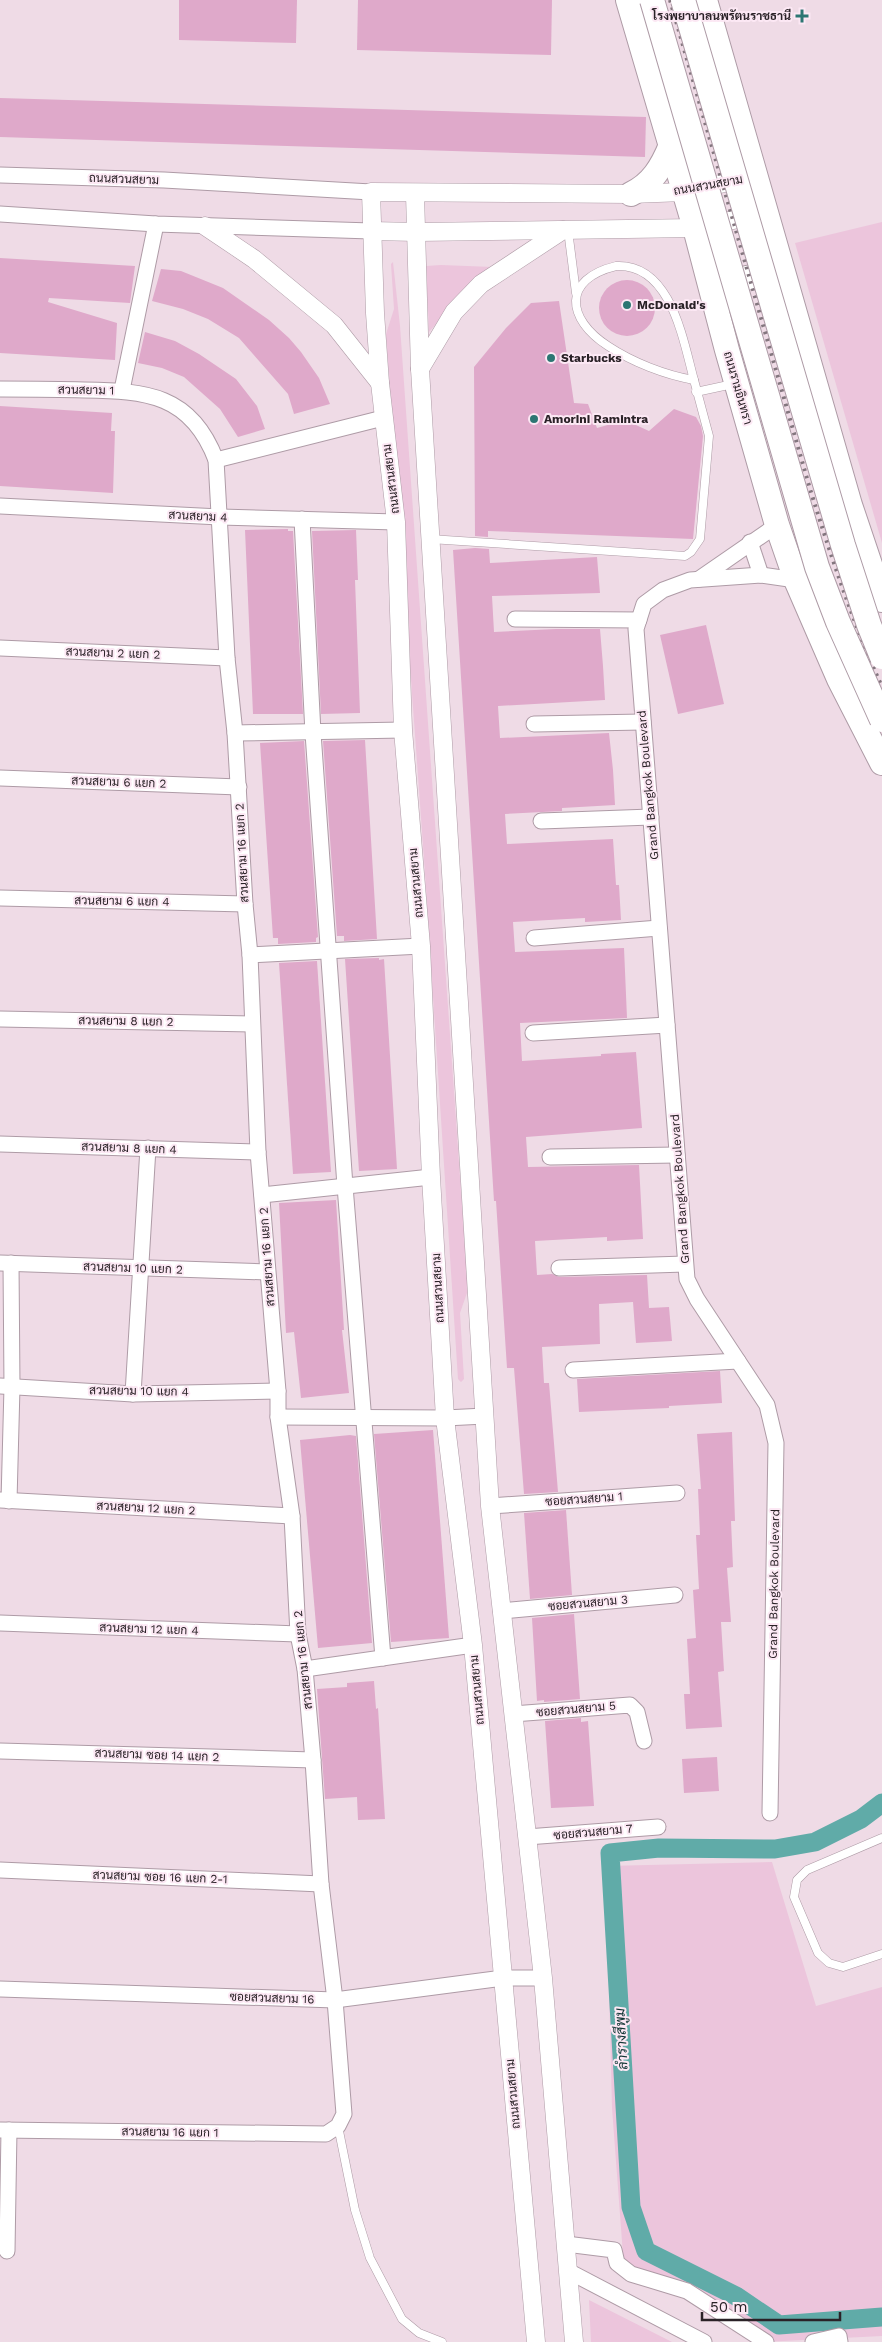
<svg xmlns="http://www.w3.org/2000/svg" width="882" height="2342" font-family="'Work Sans',Sarabun,sans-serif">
	<rect width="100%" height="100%" fill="#efdbe6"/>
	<!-- green -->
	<g fill="#ecc5dc">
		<path d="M882,222V543L795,243Z"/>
		<path d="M393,262L400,326L468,1290L460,1313L464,1379L461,1382L458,1379L424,859L386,334L394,309L391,264Z"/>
		<path d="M441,265L493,267L458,299L429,332L426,266Z"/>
		<path d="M772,1862L816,2006L882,1987V2336L763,2342L713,2302L624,2268L612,2108L606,1866Z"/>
		<path d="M589,2300L672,2342H591Z"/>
	</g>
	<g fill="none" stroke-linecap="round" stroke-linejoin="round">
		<!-- canal -->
		<path stroke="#60aba8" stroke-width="19" d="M882,1803L861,1819L815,1842L775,1849L659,1848L610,1853L631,2207L646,2251L736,2296L779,2325L882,2317"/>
	</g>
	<!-- building -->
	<g fill="#dfa9ca">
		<path d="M179,0H297L296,43L179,40Z"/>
		<path d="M358,0H552L551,55L357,50Z"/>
		<path d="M0,98L646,117L645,157L0,137Z"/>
		<path d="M0,258L135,266L130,303L49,298L48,302L117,323L115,360L0,353Z"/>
		<path d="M161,269L181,271L223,288L269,320L289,338L301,352L319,378L330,404L294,414L288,394L239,338L208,319L183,309L152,301Z"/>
		<circle cx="627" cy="308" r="28"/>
		<path d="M559,301L574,403L588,404L597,428L625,420L649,431L674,409L696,417L701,426L703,436L693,539L488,531V537L475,536L474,367L506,328L531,303Z"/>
		<path d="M145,332L175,341L199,354L236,379L257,406L265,429L238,437L220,409L184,377L162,368L138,363Z"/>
		<path d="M0,406L112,413L111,431H115L113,493L0,486Z"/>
		<path d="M288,529V531H293L303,714H253L245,530Z"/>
		<path d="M356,530L358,580H355L360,713L321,714L312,531Z"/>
		<path d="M475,548L489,549L490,563L597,557L600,593L492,596L494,632L556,629H600L603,666L605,700L498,706L500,738L609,733L613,770L615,805L562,808V811L505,814L507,844L613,839L616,885H619L621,920L585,922V918L513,922L515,952L624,948L627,1018L520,1023L522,1061L601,1056V1054L636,1052L642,1128L526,1137L528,1167L639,1165L643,1239L607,1241V1237L535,1241L537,1275L552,1274L559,1277L647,1275L649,1308L669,1307L672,1341L636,1343L633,1302L599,1304L600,1344L542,1347L544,1383H549L558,1492L524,1494L514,1368H507L496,1201H494L453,550Z"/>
		<path d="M706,625L724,704L678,714L660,635Z"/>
		<path d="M365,740L377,939L344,941V936H337L323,741Z"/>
		<path d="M304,741L318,937L316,938V942L278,944V938H273L260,743Z"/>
		<path d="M379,958V960L384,959L397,1169L359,1171L345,959Z"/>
		<path d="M317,961L331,1172L293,1174L279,963Z"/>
		<path d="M336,1200L344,1330H342L349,1393L301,1398L294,1332L286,1333L279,1203Z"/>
		<path d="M720,1371L722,1403L669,1406V1408L579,1412L577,1379Z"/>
		<path d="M433,1430L449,1638L391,1642L374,1434Z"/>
		<path d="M732,1432L735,1521H731L733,1567L727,1568L731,1622H721L724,1671L718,1672L722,1727L686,1729L684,1694H690L687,1639L696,1638L693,1590L699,1589L696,1535H700L698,1489H701L697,1434Z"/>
		<path d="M350,1435L356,1436L372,1643L318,1648L300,1440Z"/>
		<path d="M566,1510L572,1595L530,1599L524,1513Z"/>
		<path d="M574,1614L580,1699L544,1702V1700L537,1701L532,1618Z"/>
		<path d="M374,1681L376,1709L378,1708L385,1819L358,1820L357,1797L325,1799L317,1689L347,1687V1683Z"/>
		<path d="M581,1718V1722L588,1721L594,1806L551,1808L545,1721Z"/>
		<path d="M717,1757L719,1791L684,1793L682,1759Z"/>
	</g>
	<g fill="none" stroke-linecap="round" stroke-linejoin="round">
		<!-- service casing -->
		<g stroke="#ae9ba6" stroke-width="9">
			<g id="service">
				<path d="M568,230L576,293"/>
				<path d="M616,266C671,263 683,340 694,380C665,375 632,362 608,346C566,319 562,279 616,266Z"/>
				<path d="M696,392L733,384"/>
				<path d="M430,539L685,556L691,552L700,539L709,436L694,380"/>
				<path d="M882,1838L807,1870L797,1880L794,1897L818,1953L829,1963L843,1967L882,1954"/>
				<path d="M338,2126L355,2210L370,2258L402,2319L419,2333L442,2342"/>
			</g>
		</g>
		<!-- minor casing -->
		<g stroke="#ae9ba6" stroke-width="17">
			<g id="minor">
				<path d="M0,175L164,180L371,192"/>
				<path d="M0,214L156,224L371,231"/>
				<path d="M0,389C28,389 56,389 84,390C146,391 191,394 216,460L227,658L235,733L245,904L250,955L258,1152L278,1391V1417L292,1516L298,1634L305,1669L313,1760L321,1884L335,2000L344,2114L338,2126L326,2134L0,2130"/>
				<path d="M122,390L156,224"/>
				<path d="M216,460L383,418"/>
				<path d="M0,506L220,517L396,522"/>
				<path d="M302,519L313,733L345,1186L383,1658"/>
				<path d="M750,542L761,575"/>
				<path d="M699,579L777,525"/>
				<path d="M515,619L639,620"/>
				<path d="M0,648L227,658"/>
				<path d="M534,724L643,722"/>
				<path d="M235,733L403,730"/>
				<path d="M0,778L239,787"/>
				<path d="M541,821L651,817"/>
				<path d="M0,898L245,904"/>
				<path d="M534,938L659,928"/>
				<path d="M250,955L421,946"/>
				<path d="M0,1019L252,1024"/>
				<path d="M533,1033L667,1025"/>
				<path d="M0,1144L258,1152"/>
				<path d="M550,1157L677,1155"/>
				<path d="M262,1195L431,1177"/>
				<path d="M0,1263L267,1272"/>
				<path d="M559,1268L685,1264"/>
				<path d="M573,1370L738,1361"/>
				<path d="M0,1386L133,1394L278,1391"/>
				<path d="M133,1394L148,1148"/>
				<path d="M278,1417L445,1418L485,1416"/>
				<path d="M0,1500L292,1516"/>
				<path d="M9,1501L12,1387L11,1263"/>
				<path d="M490,1506L677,1493"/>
				<path d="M501,1611L675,1595"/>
				<path d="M0,1623L298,1634"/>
				<path d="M305,1669L473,1645"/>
				<path d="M513,1714L630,1705L637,1712L644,1741"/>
				<path d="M0,1751L313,1760"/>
				<path d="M770,1813L776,1443L767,1405L697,1299L687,1279L636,629L644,604L663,590L690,580L761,575L796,580"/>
				<path d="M527,1837L658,1827"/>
				<path d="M0,1870L321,1884"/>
				<path d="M0,1989L335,2000L503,1978H543"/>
				<path d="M566,2244L614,2250L617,2263L631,2274L687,2291L766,2342"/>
				<path d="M7,2251L9,2130"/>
				<path d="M568,2271L704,2342"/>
				<path d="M813,2342L839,2336L840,2342"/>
			</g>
		</g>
		<!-- tertiary casing -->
		<g stroke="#ae9ba6" stroke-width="19">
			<g id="tertiary">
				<path d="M415,194L420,369L490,1506L543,1978L574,2342"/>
				<path d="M205,226L254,259L334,325L380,383"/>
				<path d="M371,231L417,232L695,228L757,215"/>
				<path d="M420,369L454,312L481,284L563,230"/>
				<path d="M536,2342L473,1645L445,1418L431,1177L421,946L403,730L396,522L380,383L375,313L371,192L631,194L684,192L747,178"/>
			</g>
		</g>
		<!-- trunk casing -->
		<g stroke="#ae9ba6" stroke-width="26">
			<g id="trunk">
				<path d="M628,0L695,228L727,350L777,525L796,580L839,679L882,763"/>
				<path d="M705,0L850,505L882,600"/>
				<path d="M631,194C652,184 662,167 671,145"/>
				<path d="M725,301C730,281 745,275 764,277L778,292"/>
			</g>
		</g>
		<!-- service -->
		<use href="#service" stroke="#fff" stroke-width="8"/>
		<!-- minor -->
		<use href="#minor" stroke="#fff" stroke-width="15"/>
		<!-- tertiary -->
		<use href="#tertiary" stroke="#fff" stroke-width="18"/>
		<!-- trunk -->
		<use href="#trunk" stroke="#fff" stroke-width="24"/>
		<!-- rail -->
		<path stroke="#83767e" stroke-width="4" stroke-dasharray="2.5 5" stroke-linecap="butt" d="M670,0L810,489C831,556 853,623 882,687"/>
		<!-- trunk-bridge casing -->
		<g stroke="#ae9ba6" stroke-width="26" stroke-linecap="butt">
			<g id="trunk-bridge">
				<path d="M652,0L817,567L838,622L882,720"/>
				<path d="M683,0L843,545L869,625L882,657"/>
			</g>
		</g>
		<!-- trunk-bridge -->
		<use href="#trunk-bridge" stroke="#fff" stroke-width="24"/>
	</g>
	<!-- markers -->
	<g fill="#2c7673" stroke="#fce8f4" stroke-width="2">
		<path d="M799.5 8.5h5v5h5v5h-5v5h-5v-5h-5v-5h5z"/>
		<circle cx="627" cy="305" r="5"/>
		<circle cx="551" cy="358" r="5"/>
		<circle cx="534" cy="419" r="5"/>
	</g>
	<g text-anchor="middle" stroke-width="4" stroke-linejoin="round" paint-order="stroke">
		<!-- poi labels -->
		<g font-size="12" font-weight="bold" fill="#2a2227" stroke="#fce8f4" text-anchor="start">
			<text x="791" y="20" text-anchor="end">โรงพยาบาลนพรัตนราชธานี</text>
			<text x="637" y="309">McDonald's</text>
			<text x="561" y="362">Starbucks</text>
			<text x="544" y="423">Amorini Ramintra</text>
		</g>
		<!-- street labels -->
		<g font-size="12" fill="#2a2227" stroke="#fce8f4">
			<text transform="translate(124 179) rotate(2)" y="4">ถนนสวนสยาม</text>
			<text transform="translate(708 185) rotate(-10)" y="4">ถนนสวนสยาม</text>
			<text transform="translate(738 388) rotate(74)" y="4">ถนนรามอินทรา</text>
			<text transform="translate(86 390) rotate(1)" y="4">สวนสยาม 1</text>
			<text transform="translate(391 479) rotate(-97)" y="4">ถนนสวนสยาม</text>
			<text transform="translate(198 516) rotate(3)" y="4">สวนสยาม 4</text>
			<text transform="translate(113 653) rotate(2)" y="4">สวนสยาม 2 แยก 2</text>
			<text transform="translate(119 782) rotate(2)" y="4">สวนสยาม 6 แยก 2</text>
			<text transform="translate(648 785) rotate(-95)" y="4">Grand Bangkok Boulevard</text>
			<text transform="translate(242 853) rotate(-93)" y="4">สวนสยาม 16 แยก 2</text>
			<text transform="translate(416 883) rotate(-95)" y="4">ถนนสวนสยาม</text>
			<text transform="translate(122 901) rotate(1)" y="4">สวนสยาม 6 แยก 4</text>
			<text transform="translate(126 1021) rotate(1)" y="4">สวนสยาม 8 แยก 2</text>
			<text transform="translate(129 1148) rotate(2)" y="4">สวนสยาม 8 แยก 4</text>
			<text transform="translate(680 1189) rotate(-94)" y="4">Grand Bangkok Boulevard</text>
			<text transform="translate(267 1257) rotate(-94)" y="4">สวนสยาม 16 แยก 2</text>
			<text transform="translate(133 1268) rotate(2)" y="4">สวนสยาม 10 แยก 2</text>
			<text transform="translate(438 1288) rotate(-93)" y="4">ถนนสวนสยาม</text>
			<text transform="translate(139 1391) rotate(1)" y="4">สวนสยาม 10 แยก 4</text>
			<text transform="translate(584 1499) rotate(-4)" y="4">ซอยสวนสยาม 1</text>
			<text transform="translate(146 1508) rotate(3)" y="4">สวนสยาม 12 แยก 2</text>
			<text transform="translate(774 1584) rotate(-89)" y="4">Grand Bangkok Boulevard</text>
			<text transform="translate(588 1603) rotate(-5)" y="4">ซอยสวนสยาม 3</text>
			<text transform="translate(149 1629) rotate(2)" y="4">สวนสยาม 12 แยก 4</text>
			<text transform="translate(303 1660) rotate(-96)" y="4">สวนสยาม 16 แยก 2</text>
			<text transform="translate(477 1690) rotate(-95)" y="4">ถนนสวนสยาม</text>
			<text transform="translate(576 1709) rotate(-5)" y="4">ซอยสวนสยาม 5</text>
			<text transform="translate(157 1755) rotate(2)" y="4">สวนสยาม ซอย 14 แยก 2</text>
			<text transform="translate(593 1832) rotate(-5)" y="4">ซอยสวนสยาม 7</text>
			<text transform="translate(160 1877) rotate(2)" y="4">สวนสยาม ซอย 16 แยก 2-1</text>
			<text transform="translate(272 1998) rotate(2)" y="4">ซอยสวนสยาม 16</text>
			<text transform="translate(513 2094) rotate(-95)" y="4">ถนนสวนสยาม</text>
			<text transform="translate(170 2132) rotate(1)" y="4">สวนสยาม 16 แยก 1</text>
		</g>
		<!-- water labels -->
		<g font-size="14" font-style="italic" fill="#113635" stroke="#fce8f4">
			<text transform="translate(621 2039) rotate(-93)" y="5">ลำรางสีพูม</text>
		</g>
	</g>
	<!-- scale -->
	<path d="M702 2312v8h138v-8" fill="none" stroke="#2a2227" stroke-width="2.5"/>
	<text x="710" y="2312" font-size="15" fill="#2a2227" stroke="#fce8f4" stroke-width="4" paint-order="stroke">50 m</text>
</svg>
